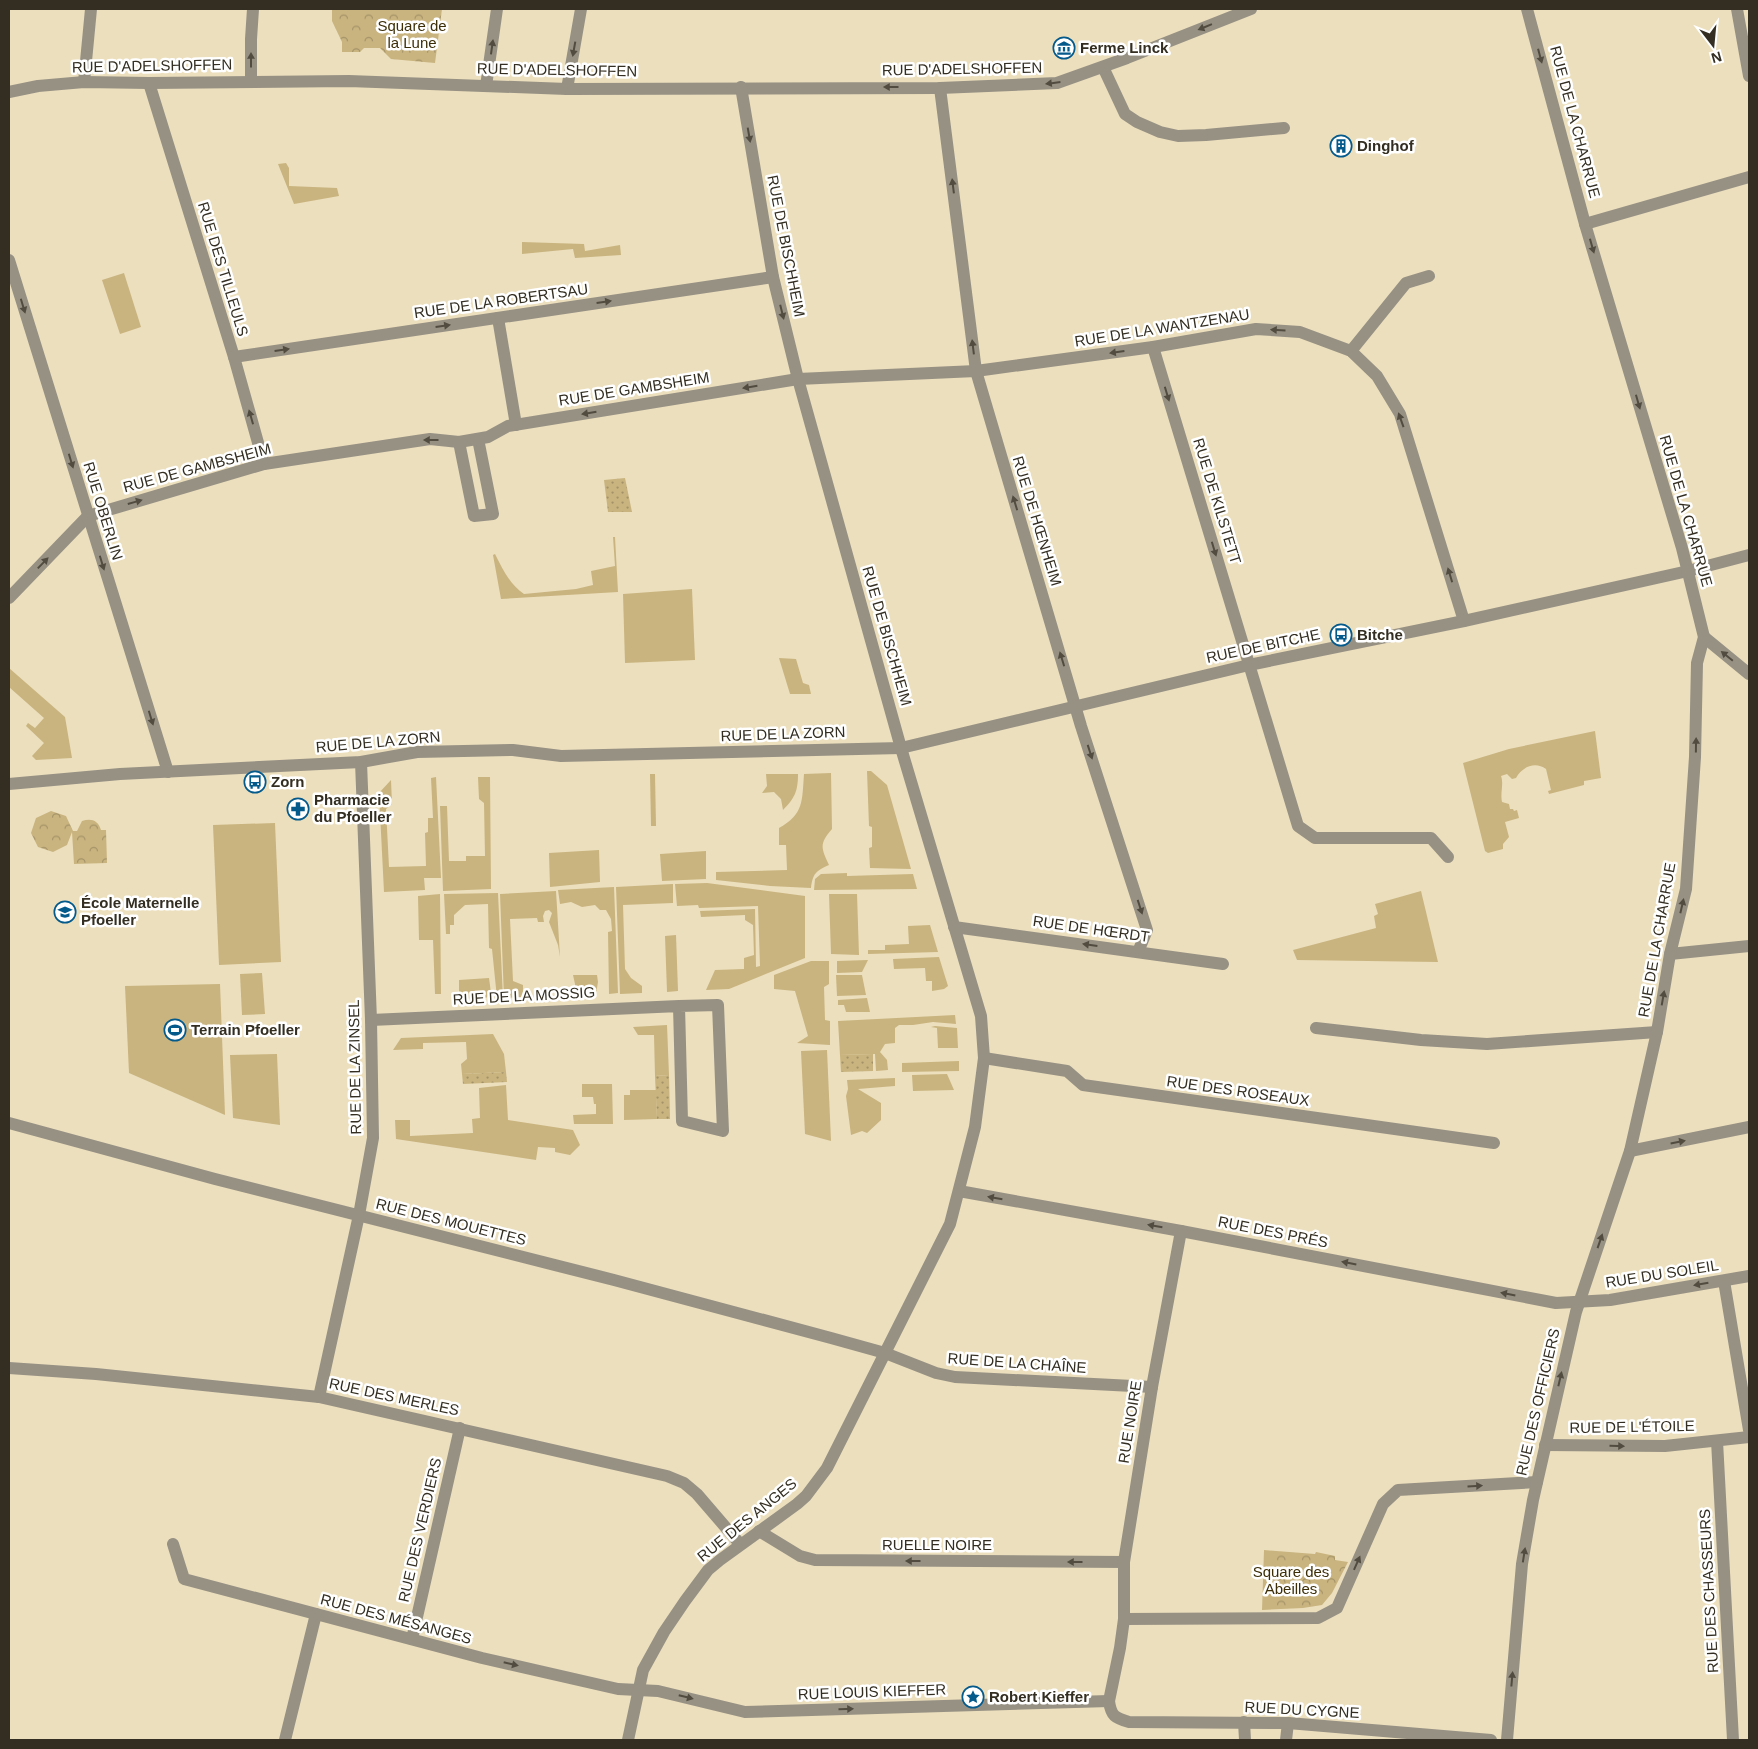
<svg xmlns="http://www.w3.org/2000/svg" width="1758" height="1749" font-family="Helvetica,sans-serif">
	<defs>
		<pattern id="park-crowns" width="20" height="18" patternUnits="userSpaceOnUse" patternTransform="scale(1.25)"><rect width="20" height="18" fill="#c9b47f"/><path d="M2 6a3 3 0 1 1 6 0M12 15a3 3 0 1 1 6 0" fill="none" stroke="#a49368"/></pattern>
		<pattern id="garden-dots" width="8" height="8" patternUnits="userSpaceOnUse" patternTransform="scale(1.25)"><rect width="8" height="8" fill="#c9b47f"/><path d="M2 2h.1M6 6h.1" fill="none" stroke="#a49368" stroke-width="1.8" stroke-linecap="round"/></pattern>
	</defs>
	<rect width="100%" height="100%" fill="#ecdfbd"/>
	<!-- grass -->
	<g fill="#c9b47f">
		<path d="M286,163L289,168V186L337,188L339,196L294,204L278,164Z"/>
		<path d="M522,242L584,244L585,251L620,245L621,255L575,258L573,249L522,254Z"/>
		<path d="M124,273L141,327L120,334L102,280Z"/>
		<path d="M613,537H615L618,592L501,599L493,555L495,554C502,568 510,585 524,594L576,589L593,585L591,571L615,566Z"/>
		<path d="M692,589L695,660L625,663L623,594Z"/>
		<path d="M779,658L796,659L803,683L809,685L811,694H790Z"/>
		<path d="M9,668L65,717L72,758L36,760L32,756L44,743L26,726L28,723L35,728L44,718L9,687Z"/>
		<path d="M1595,731L1601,778L1584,781V785L1549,794L1548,791L1551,790L1546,769C1535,761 1522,767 1516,778L1512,779L1507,774L1501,776C1504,784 1500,793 1502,802L1509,804L1510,809H1513L1514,811L1517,810L1519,818L1505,822L1509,837L1503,844V849L1488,853L1485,851L1463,763L1509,749Z"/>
		<path d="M867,771H871L887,785L911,869L870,868L869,848L872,847V827L869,826Z"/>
		<path d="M831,773L832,829C819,844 821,848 829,865C816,871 813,873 811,888L770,886L716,880V872L787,870L786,845H779V828C804,814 802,801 804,774Z"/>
		<path d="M650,774H655L656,826H651Z"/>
		<path d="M766,774H798C798,791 795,798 783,810L781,799L774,792L762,793L767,786Z"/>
		<path d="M436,777L441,878H424L425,890L384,892L379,793L391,780L392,804L386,809L389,867L426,866L425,833L428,832V818H433L431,778Z"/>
		<path d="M478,777H490L491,889L443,891L440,806H447L449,861H466V856H485L484,803L479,799Z"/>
		<path d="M275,823L281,962L219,965L213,825Z"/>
		<path d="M599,850L600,882L550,887L549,853Z"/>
		<path d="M706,851V879L662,881L660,854Z"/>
		<path d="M847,873V876L913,874L917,889L814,890L815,879L821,874Z"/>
		<path d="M707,883L805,896V958L729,989L706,990L715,970L744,969V958L754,955L753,925L745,920V915L701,917L700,911L755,909L756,967L760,966L758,906L699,908L698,905L677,906L675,884Z"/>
		<path d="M673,884V903L623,905L625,969L631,978L642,986V993L620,994L616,887Z"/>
		<path d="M614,887L618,993L609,994L608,932L612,931L611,919L606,910H600L595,905L582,907L571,902L560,904L558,890Z"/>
		<path d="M556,891L560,957L558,945L549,922L552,913L549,910L545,911L543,916L544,922H538L537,918L510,919L513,981L523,985V997L504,998L500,894Z"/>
		<path d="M1421,891L1438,962L1297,960L1293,950L1376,928L1374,916L1378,914L1375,904Z"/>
		<path d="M498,893L503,998H497L492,949L489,948L488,904L465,905L454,915V925H450V934H446L444,894Z"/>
		<path d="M440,894L441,994H435L433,940H419L418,896Z"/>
		<path d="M829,894H857L859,955L831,954Z"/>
		<path d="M930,925L938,952L868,954V950H885V945L909,944L908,926Z"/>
		<path d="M676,935L678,991L667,992L665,936Z"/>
		<path d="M939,957L948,986L944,989L932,991V981H926L925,968L894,969L893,959Z"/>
		<path d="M868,960L862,972L837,973V961Z"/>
		<path d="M811,961H829V984L824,987L825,1020L830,1021V1045L797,1043L808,1036L795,991L774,989V975Z"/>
		<path d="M262,973L265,1014L242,1015L240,974Z"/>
		<path d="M573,975H597L598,982L596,994L576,995L575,984Z"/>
		<path d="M836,975H862L866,995L837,996Z"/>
		<path d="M489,978L491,993L486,998L459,999V980Z"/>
		<path d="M220,984L225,1115L129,1073L125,986Z"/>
		<path d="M867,998L870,1012H846L844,1005H838V1000Z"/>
		<path d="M955,1015L956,1024L933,1022L913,1025H899L895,1028V1043L885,1044L880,1052L887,1060L888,1070L876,1071L875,1054L840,1055L838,1021Z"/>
		<path d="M667,1025L669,1075L655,1076L654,1035H638L633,1027Z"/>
		<path d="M935,1026L957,1028L958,1048H938L937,1028L931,1027Z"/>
		<path d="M493,1034L504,1054L506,1072L462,1074L461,1064L467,1059L466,1042L423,1043V1049L393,1050L401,1038Z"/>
		<path d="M827,1050L831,1141L805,1134L801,1051Z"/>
		<path d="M277,1054L280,1125L233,1118L230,1055Z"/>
		<path d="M959,1061V1071L902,1072V1063Z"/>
		<path d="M947,1074L954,1090L913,1091L912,1075Z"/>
		<path d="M895,1078V1086L858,1089L881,1103V1120L867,1133L862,1131L851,1135L846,1096L848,1089L847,1080Z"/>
		<path d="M582,1084H612L613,1124H574L573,1115L596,1114V1104H594L593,1097H582Z"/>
		<path d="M506,1085L508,1120L573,1130L580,1145L570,1155L555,1152V1148L538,1147L536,1160L396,1139L395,1120H410V1136L473,1133L472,1119L480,1118L479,1088Z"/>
		<path d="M630,1090H656L657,1119L624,1120V1095H630Z"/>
	</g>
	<!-- park -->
	<g fill="url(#park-crowns)">
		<path d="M332,9H442L435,63L391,59L380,48H364L360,52H342V42L332,21Z"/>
		<path d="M51,811L66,816L73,831H77L82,821C91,818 98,820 101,830H106L107,863L74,864L72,832L67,845L53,852L38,847L31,833L36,818Z"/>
		<path d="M1264,1550L1315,1554L1316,1552L1335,1556V1560L1348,1562L1332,1593L1322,1605L1303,1608L1262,1610Z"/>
	</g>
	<!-- garden -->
	<g fill="url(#garden-dots)">
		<path d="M625,478L632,512H608L604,480Z"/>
		<path d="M873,1054V1071L841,1072L840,1055Z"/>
		<path d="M506,1072L507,1082L463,1084L462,1074Z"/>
		<path d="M669,1075L670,1119H657L655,1076Z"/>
	</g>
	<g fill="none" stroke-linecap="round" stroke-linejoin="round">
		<!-- minor -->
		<g stroke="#979184" stroke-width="12">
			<path d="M1737,9L1749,76"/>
			<path d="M1103,67L1125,114L1137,122L1160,132L1178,136L1206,135L1284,128"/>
			<path d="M251,81V39L253,9"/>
			<path d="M84,82L91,9"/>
			<path d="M149,83L234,357L264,464"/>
			<path d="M486,86L497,9"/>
			<path d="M940,88L976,371L1081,726L1147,930L1138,952"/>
			<path d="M567,89L581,9"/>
			<path d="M9,92L38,86L84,82L149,83L349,81L567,89L940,88L1057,83L1127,58L1251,9"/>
			<path d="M1585,224L1749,177"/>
			<path d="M9,260L168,772"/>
			<path d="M498,318L516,425"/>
			<path d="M1153,347L1298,826L1315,838H1431L1448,857"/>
			<path d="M1351,351L1406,283L1429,276"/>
			<path d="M234,357L773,277"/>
			<path d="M459,442L474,516L493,514L478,439"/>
			<path d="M9,598L88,516L264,464L430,439L459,442L488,437L508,426L798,379L976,371L1153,347L1256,329L1300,332L1351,351L1377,376L1400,414L1464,621"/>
			<path d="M1704,637L1749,674"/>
			<path d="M9,784L120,774L361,762L417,752L513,750L561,756L901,748L1249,665L1464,621L1688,571L1749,555"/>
			<path d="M954,927L1223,964"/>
			<path d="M1670,954L1749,946"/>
			<path d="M371,1020L679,1006L718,1005L723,1131L682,1121L679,1006"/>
			<path d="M1316,1028L1421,1040L1487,1044L1657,1032"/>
			<path d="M984,1058L1067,1071L1083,1085L1494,1143"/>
			<path d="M9,1123L215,1179L614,1280L831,1338L885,1353L936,1373L955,1377L1152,1387"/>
			<path d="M1630,1151L1749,1127"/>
			<path d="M959,1191L1181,1231L1556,1303L1610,1300L1749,1276"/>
			<path d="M1724,1281L1749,1430"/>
			<path d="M9,1368L96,1374L319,1397L667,1476L684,1483L697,1494L740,1544"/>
			<path d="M319,1397L359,1215L373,1138L371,1020L361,762"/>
			<path d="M1717,1441L1733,1740"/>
			<path d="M1545,1445L1665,1446L1749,1437"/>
			<path d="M759,1531L800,1556L815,1560L1124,1562"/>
			<path d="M173,1544L184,1579L482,1658L618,1689L658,1691L745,1712L1109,1701"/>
			<path d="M1124,1619V1562L1152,1387L1181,1231"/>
			<path d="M412,1639L460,1428"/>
			<path d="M1244,1722L1245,1740"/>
			<path d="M285,1740L316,1614"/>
			<path d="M628,1740L643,1670L664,1632L685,1601L708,1570L720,1560L797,1504L806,1496L827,1468L950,1224L975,1127L984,1058L981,1016L901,748L798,379L773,277L741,87"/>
			<path d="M1286,1740L1288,1723"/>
			<path d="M1491,1740L1288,1723L1129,1722C1115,1718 1111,1716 1109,1701L1120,1648L1124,1619L1318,1618L1337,1608L1383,1504L1398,1490L1537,1482"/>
			<path d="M1507,1740L1522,1564L1533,1500L1576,1312L1630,1151L1657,1032L1670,954L1686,889L1695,757L1697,663L1704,637L1682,548L1585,224L1527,9"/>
		</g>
	</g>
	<!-- one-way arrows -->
	<defs><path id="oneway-solid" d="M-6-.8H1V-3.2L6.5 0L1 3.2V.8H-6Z" transform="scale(1.25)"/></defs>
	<g fill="#514c3f">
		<use href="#oneway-solid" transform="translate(1205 27) rotate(158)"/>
		<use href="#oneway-solid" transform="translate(492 47) rotate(-82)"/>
		<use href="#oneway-solid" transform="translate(574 49) rotate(100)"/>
		<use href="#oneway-solid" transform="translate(1540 56) rotate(75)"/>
		<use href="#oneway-solid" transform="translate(251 60) rotate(-90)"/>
		<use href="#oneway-solid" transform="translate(1053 83) rotate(173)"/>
		<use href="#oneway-solid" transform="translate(891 87) rotate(-180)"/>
		<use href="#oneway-solid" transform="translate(749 135) rotate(80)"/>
		<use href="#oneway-solid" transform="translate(953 186) rotate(-97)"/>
		<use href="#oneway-solid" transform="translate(1592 246) rotate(74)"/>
		<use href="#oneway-solid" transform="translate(604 302) rotate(-8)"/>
		<use href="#oneway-solid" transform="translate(23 306) rotate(73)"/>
		<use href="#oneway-solid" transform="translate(782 312) rotate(76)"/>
		<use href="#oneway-solid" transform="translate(443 326) rotate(-8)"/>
		<use href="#oneway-solid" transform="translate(1278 330) rotate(-177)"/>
		<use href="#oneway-solid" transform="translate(973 347) rotate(-97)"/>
		<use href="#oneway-solid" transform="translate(282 350) rotate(-8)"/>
		<use href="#oneway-solid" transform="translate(1117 352) rotate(172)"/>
		<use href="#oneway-solid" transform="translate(750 387) rotate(171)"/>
		<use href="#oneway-solid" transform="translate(1167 394) rotate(73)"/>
		<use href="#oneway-solid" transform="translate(1638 402) rotate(74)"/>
		<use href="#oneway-solid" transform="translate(589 413) rotate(171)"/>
		<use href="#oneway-solid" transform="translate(251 417) rotate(-106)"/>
		<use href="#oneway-solid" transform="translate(1401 420) rotate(-110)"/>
		<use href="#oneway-solid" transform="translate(431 440) rotate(180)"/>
		<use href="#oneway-solid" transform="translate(71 461) rotate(73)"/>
		<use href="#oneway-solid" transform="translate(135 502) rotate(-16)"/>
		<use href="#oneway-solid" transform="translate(1015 503) rotate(-107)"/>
		<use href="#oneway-solid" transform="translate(1214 549) rotate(73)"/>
		<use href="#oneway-solid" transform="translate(43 563) rotate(-46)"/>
		<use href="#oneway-solid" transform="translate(102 563) rotate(73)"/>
		<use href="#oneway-solid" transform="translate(1450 575) rotate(-107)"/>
		<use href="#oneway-solid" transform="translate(1727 656) rotate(-141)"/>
		<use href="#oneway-solid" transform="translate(1062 659) rotate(-107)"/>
		<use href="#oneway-solid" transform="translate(151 718) rotate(73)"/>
		<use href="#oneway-solid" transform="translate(1696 745) rotate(-89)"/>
		<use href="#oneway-solid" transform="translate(1090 752) rotate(72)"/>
		<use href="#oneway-solid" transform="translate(1682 906) rotate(-77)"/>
		<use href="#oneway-solid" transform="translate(1140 907) rotate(72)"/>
		<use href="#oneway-solid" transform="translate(1090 945) rotate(-172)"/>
		<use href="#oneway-solid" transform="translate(1663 998) rotate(-80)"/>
		<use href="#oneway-solid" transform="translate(1678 1142) rotate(-11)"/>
		<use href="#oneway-solid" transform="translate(995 1198) rotate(-170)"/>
		<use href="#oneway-solid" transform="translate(1155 1226) rotate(-170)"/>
		<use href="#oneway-solid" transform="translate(1600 1241) rotate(-71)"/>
		<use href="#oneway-solid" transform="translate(1349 1263) rotate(-169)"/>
		<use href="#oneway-solid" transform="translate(1701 1284) rotate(170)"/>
		<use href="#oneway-solid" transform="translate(1508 1294) rotate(-169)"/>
		<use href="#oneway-solid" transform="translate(1560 1379) rotate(-77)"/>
		<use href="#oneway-solid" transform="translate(1617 1446) rotate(1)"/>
		<use href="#oneway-solid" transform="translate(1475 1486) rotate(-3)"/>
		<use href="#oneway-solid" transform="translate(1524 1555) rotate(-81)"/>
		<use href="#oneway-solid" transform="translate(913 1561) rotate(-180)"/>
		<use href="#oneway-solid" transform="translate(1075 1562) rotate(-180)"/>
		<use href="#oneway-solid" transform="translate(1357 1563) rotate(-66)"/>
		<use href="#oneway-solid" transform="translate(511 1664) rotate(13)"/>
		<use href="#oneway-solid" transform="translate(1512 1679) rotate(-85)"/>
		<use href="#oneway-solid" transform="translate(686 1697) rotate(14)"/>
		<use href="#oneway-solid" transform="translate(846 1709) rotate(-2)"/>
	</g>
	<!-- icons -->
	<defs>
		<g id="museum-ring" transform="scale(1.125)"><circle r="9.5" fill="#fff" stroke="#055a8c" stroke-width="1.5"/><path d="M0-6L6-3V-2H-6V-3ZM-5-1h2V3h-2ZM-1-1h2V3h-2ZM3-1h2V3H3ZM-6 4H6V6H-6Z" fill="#055a8c"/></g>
		<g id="building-ring" transform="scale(1.125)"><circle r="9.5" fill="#fff" stroke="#055a8c" stroke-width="1.5"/><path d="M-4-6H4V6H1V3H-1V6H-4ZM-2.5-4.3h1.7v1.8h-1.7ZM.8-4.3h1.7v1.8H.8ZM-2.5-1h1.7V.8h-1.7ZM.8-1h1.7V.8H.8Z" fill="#055a8c"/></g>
		<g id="bus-ring" transform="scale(1.125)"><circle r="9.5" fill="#fff" stroke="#055a8c" stroke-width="1.5"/><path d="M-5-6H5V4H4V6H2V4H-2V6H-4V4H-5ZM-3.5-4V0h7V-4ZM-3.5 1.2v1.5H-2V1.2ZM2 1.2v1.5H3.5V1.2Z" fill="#055a8c"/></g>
		<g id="pharmacy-ring" transform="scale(1.125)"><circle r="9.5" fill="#fff" stroke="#055a8c" stroke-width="1.5"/><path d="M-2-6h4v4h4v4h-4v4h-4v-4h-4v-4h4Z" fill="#055a8c"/></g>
		<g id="school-ring" transform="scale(1.125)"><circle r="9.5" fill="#fff" stroke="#055a8c" stroke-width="1.5"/><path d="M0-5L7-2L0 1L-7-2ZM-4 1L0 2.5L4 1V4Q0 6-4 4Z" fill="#055a8c"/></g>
		<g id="stadium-ring" transform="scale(1.125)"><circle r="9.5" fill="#fff" stroke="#055a8c" stroke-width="1.5"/><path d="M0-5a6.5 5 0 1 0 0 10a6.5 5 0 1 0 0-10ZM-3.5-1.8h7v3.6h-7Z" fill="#055a8c"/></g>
		<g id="sight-ring" transform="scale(1.125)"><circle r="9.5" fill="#fff" stroke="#055a8c" stroke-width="1.5"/><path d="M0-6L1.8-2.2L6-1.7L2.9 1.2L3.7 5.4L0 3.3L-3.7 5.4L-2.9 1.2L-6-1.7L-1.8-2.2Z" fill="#055a8c"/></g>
	</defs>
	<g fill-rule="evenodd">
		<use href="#museum-ring" x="1064" y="48"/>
		<use href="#building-ring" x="1341" y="146"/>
		<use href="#bus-ring" x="1341" y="635"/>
		<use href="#bus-ring" x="255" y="782"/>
		<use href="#pharmacy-ring" x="298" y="809"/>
		<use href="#school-ring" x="65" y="912"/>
		<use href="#stadium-ring" x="175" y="1030"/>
		<use href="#sight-ring" x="973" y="1697"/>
	</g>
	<g text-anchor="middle" stroke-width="5" stroke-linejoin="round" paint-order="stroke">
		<!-- park labels -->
		<g font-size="15" fill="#3c2e07" stroke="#fff">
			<text x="412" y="31">Square de<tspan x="412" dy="17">la Lune</tspan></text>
			<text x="1291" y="1577">Square des<tspan x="1291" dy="17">Abeilles</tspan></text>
		</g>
		<!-- poi labels -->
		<g font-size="15" font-weight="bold" fill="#332e21" stroke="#fff" text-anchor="start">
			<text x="1080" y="53">Ferme Linck</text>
			<text x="1357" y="151">Dinghof</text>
			<text x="1357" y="640">Bitche</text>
			<text x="271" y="787">Zorn</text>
			<text x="314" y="805">Pharmacie<tspan x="314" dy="17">du Pfoeller</tspan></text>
			<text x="81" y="908">École Maternelle<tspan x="81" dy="17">Pfoeller</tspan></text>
			<text x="191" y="1035">Terrain Pfoeller</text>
			<text x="989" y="1702">Robert Kieffer</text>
		</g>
		<!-- street labels -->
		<g font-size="15" fill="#332e21" stroke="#fff">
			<text transform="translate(152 66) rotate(-1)" y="5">RUE D'ADELSHOFFEN</text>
			<text transform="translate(962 69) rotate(-1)" y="5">RUE D'ADELSHOFFEN</text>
			<text transform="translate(557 70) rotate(1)" y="5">RUE D'ADELSHOFFEN</text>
			<text transform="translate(1575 122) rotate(75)" y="5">RUE DE LA CHARRUE</text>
			<text transform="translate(786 246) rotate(79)" y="5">RUE DE BISCHHEIM</text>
			<text transform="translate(223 269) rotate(73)" y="5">RUE DES TILLEULS</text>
			<text transform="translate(501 301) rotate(-8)" y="5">RUE DE LA ROBERTSAU</text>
			<text transform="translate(1162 328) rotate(-9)" y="5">RUE DE LA WANTZENAU</text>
			<text transform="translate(634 389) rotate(-9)" y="5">RUE DE GAMBSHEIM</text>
			<text transform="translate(197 468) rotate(-15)" y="5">RUE DE GAMBSHEIM</text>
			<text transform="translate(1217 501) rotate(73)" y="5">RUE DE KILSTETT</text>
			<text transform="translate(103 511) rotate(73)" y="5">RUE OBERLIN</text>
			<text transform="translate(1686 511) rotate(74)" y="5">RUE DE LA CHARRUE</text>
			<text transform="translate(1037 521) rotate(73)" y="5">RUE DE HŒNHEIM</text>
			<text transform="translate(887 636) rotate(74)" y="5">RUE DE BISCHHEIM</text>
			<text transform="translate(1263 646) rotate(-12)" y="5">RUE DE BITCHE</text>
			<text transform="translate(783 734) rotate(-2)" y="5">RUE DE LA ZORN</text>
			<text transform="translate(378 742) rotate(-5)" y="5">RUE DE LA ZORN</text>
			<text transform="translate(1091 929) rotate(8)" y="5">RUE DE HŒRDT</text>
			<text transform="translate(1657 940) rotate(-80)" y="5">RUE DE LA CHARRUE</text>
			<text transform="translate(524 996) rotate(-3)" y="5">RUE DE LA MOSSIG</text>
			<text transform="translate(355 1067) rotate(-91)" y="5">RUE DE LA ZINSEL</text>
			<text transform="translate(1238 1091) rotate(8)" y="5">RUE DES ROSEAUX</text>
			<text transform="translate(451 1222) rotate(14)" y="5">RUE DES MOUETTES</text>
			<text transform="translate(1273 1232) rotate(11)" y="5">RUE DES PRÉS</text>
			<text transform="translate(1662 1274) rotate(-9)" y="5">RUE DU SOLEIL</text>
			<text transform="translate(1017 1363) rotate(4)" y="5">RUE DE LA CHAÎNE</text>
			<text transform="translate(394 1397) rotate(12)" y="5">RUE DES MERLES</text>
			<text transform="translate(1538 1402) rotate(-77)" y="5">RUE DES OFFICIERS</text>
			<text transform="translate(1130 1422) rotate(-81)" y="5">RUE NOIRE</text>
			<text transform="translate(1632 1427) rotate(-1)" y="5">RUE DE L'ÉTOILE</text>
			<text transform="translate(747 1520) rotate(-39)" y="5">RUE DES ANGES</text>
			<text transform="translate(420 1530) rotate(-77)" y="5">RUE DES VERDIERS</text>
			<text x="937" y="1550">RUELLE NOIRE</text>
			<text transform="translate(1709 1591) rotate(-93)" y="5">RUE DES CHASSEURS</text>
			<text transform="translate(396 1619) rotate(15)" y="5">RUE DES MÉSANGES</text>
			<text transform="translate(872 1692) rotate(-2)" y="5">RUE LOUIS KIEFFER</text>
			<text transform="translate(1302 1710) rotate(3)" y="5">RUE DU CYGNE</text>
		</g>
	</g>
	<!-- border -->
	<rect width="1758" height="1749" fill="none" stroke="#332e21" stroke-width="20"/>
	<!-- north arrow -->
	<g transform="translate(1713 45) rotate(164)" stroke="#ffffff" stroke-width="4" paint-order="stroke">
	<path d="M0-4L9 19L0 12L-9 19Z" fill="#332e21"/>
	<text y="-8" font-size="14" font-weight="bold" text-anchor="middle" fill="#332e21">N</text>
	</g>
</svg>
